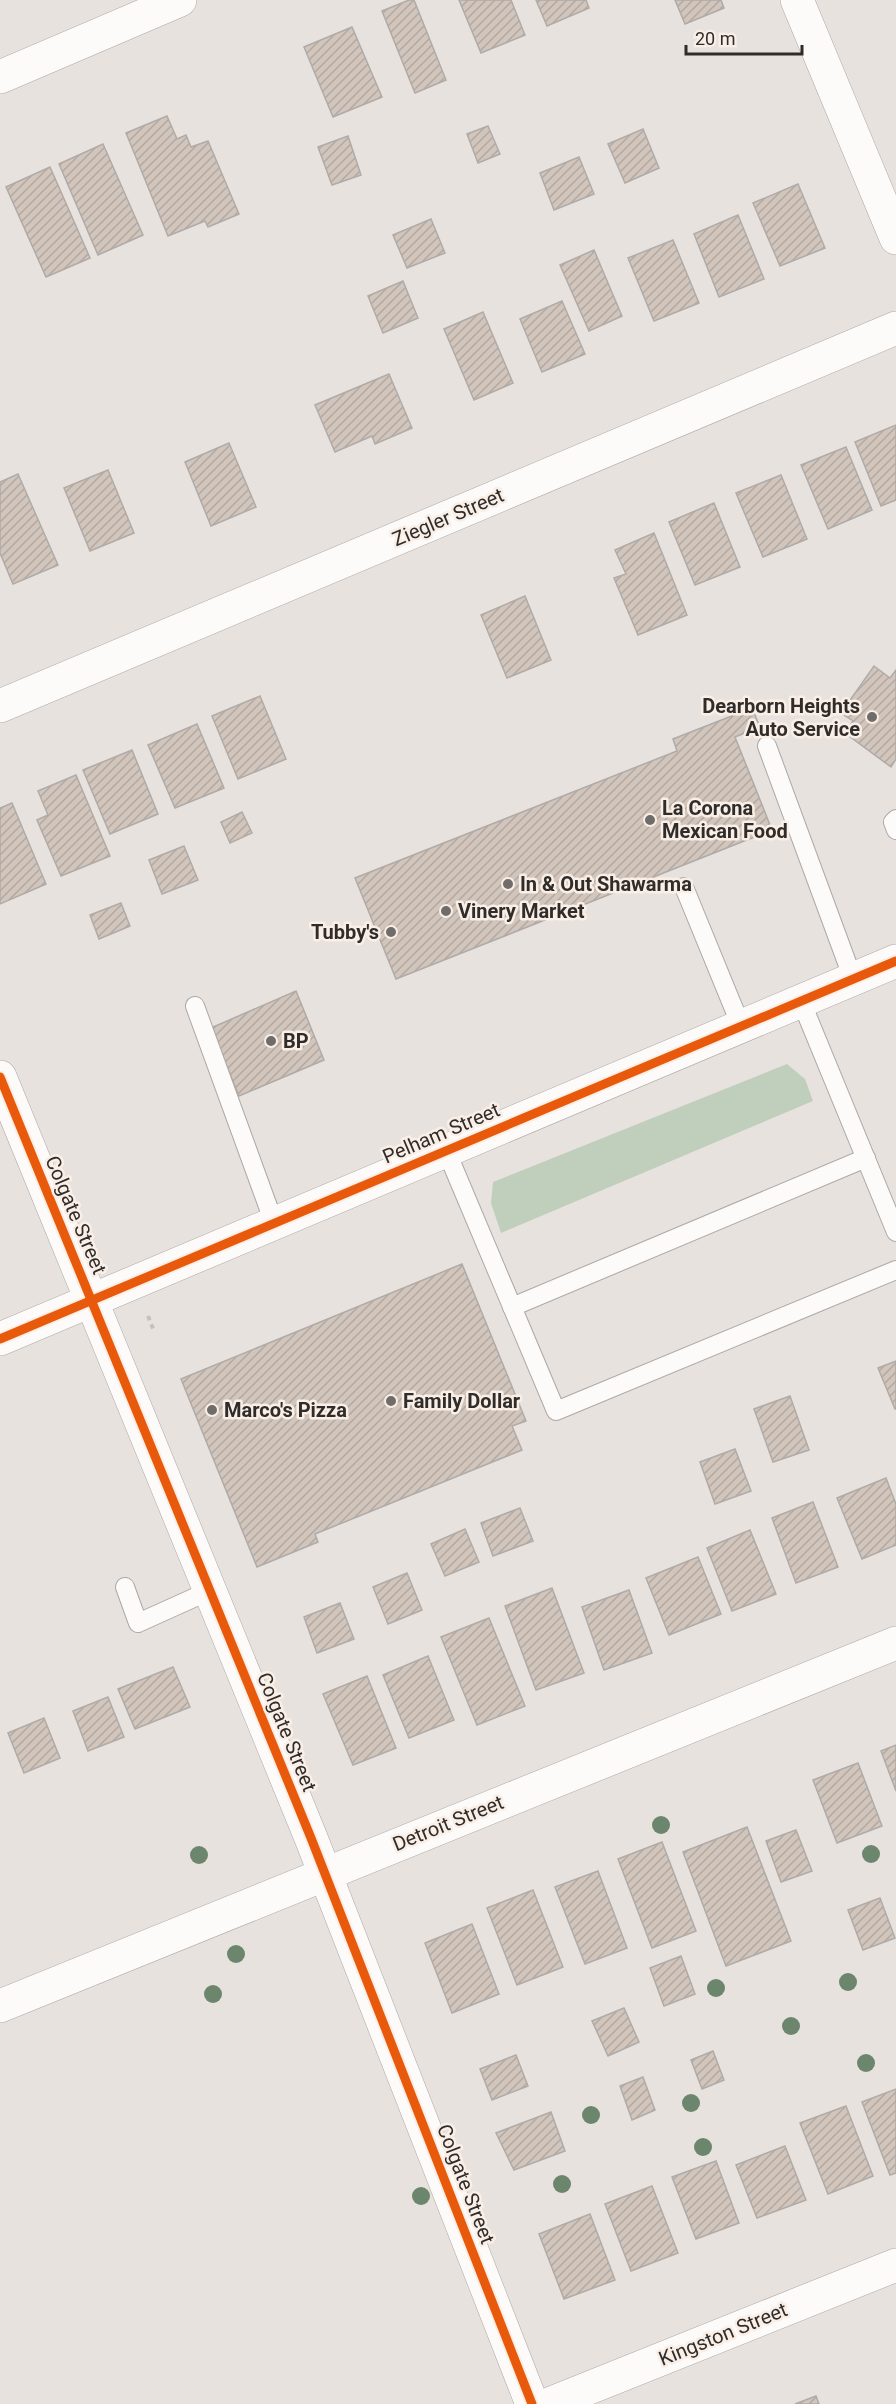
<svg xmlns="http://www.w3.org/2000/svg" width="896" height="2404" font-family="Roboto,sans-serif">
	<defs>
		<pattern id="building-hatch" width="6" height="6" patternUnits="userSpaceOnUse" patternTransform="scale(1.5)"><rect width="6" height="6" fill="#d1c5bc"/><path d="M-1 1l2-2M0 6l6-6M5 7l2-2" fill="none" stroke="#b4a9a2"/></pattern>
	</defs>
	<rect width="100%" height="100%" fill="#e8e2de"/>
	<!-- green -->
	<path fill="#c0cfbc" d="M787,1064L805,1079L813,1101L501,1233L491,1203L493,1182Z"/>
	<!-- building -->
	<g fill="url(#building-hatch)" stroke="#afaba8" stroke-width="1.5">
		<path d="M409,0H414L446,80L415,93L382,11Z"/>
		<path d="M459,0H511L525,35L481,53Z"/>
		<path d="M536,0H586L589,8L547,26Z"/>
		<path d="M675,0H721L724,8L685,24Z"/>
		<path d="M352,27L382,97L333,117L304,47Z"/>
		<path d="M167,116L177,139L186,135L191,147L208,141L239,214L208,227L205,221L168,236L126,133Z"/>
		<path d="M488,126L500,154L478,163L467,134Z"/>
		<path d="M643,129L659,168L625,183L608,144Z"/>
		<path d="M348,136L361,175L332,185L318,147Z"/>
		<path d="M103,144L143,235L98,255L59,164Z"/>
		<path d="M579,157L594,194L554,210L540,173Z"/>
		<path d="M50,167L90,258L46,277L6,187Z"/>
		<path d="M798,184L825,248L780,266L753,203Z"/>
		<path d="M738,215L764,279L719,297L694,234Z"/>
		<path d="M431,219L445,253L407,268L393,235Z"/>
		<path d="M673,240L699,303L654,321L628,258Z"/>
		<path d="M594,250L622,316L589,331L560,265Z"/>
		<path d="M403,281L418,318L383,333L368,296Z"/>
		<path d="M562,301L585,354L542,372L520,319Z"/>
		<path d="M483,312L513,383L474,400L444,329Z"/>
		<path d="M389,374L412,428L375,444L372,436L335,452L315,405Z"/>
		<path d="M896,425V500L881,506L855,442Z"/>
		<path d="M229,443L256,507L211,526L185,462Z"/>
		<path d="M846,447L872,510L828,529L801,465Z"/>
		<path d="M108,470L134,533L90,551L64,488Z"/>
		<path d="M18,474L58,565L13,584L0,553V482Z"/>
		<path d="M781,475L807,539L763,557L736,493Z"/>
		<path d="M714,503L740,567L695,585L669,522Z"/>
		<path d="M654,533L687,615L638,635L614,578L626,574L615,550Z"/>
		<path d="M525,596L551,660L507,678L481,615Z"/>
		<path d="M874,666L890,678L896,670V759L891,767L845,733L853,721L841,713Z"/>
		<path d="M260,696L286,759L238,779L212,716Z"/>
		<path d="M752,708L760,727L735,737L772,830L396,979L355,878L677,751L673,739Z"/>
		<path d="M197,724L224,788L175,808L148,745Z"/>
		<path d="M132,750L158,814L110,834L83,770Z"/>
		<path d="M76,775L110,856L61,876L37,820L48,815L38,791Z"/>
		<path d="M12,803L46,884L0,904V808Z"/>
		<path d="M242,812L252,833L230,843L221,822Z"/>
		<path d="M184,846L198,880L162,894L149,860Z"/>
		<path d="M121,903L130,926L99,939L90,915Z"/>
		<path d="M296,991L324,1060L239,1096L211,1028Z"/>
		<path d="M462,1264L526,1421L512,1426L522,1450L315,1534L318,1542L257,1567L181,1379Z"/>
		<path d="M896,1361V1409H895L878,1368Z"/>
		<path d="M790,1396L809,1450L773,1462L754,1409Z"/>
		<path d="M735,1449L751,1491L715,1504L700,1462Z"/>
		<path d="M886,1478L896,1504V1545L862,1559L837,1498Z"/>
		<path d="M813,1502L838,1567L796,1583L772,1518Z"/>
		<path d="M520,1508L533,1541L493,1556L481,1523Z"/>
		<path d="M465,1529L479,1562L445,1576L431,1544Z"/>
		<path d="M750,1530L776,1594L732,1611L707,1548Z"/>
		<path d="M698,1557L721,1614L669,1635L646,1578Z"/>
		<path d="M407,1573L422,1610L388,1624L373,1587Z"/>
		<path d="M552,1588L584,1673L536,1690L505,1606Z"/>
		<path d="M629,1590L652,1653L604,1670L582,1607Z"/>
		<path d="M340,1603L354,1639L317,1653L304,1617Z"/>
		<path d="M489,1618L525,1706L477,1725L441,1637Z"/>
		<path d="M428,1656L454,1720L409,1738L383,1675Z"/>
		<path d="M173,1667L190,1707L135,1729L118,1689Z"/>
		<path d="M367,1676L396,1748L353,1765L323,1694Z"/>
		<path d="M108,1697L124,1737L88,1751L73,1711Z"/>
		<path d="M44,1718L60,1758L24,1773L8,1733Z"/>
		<path d="M896,1745V1791L881,1751Z"/>
		<path d="M858,1763L882,1826L837,1843L813,1780Z"/>
		<path d="M747,1827L791,1941L726,1966L683,1852Z"/>
		<path d="M796,1830L812,1871L781,1882L766,1841Z"/>
		<path d="M662,1842L696,1931L652,1948L618,1859Z"/>
		<path d="M598,1871L627,1948L585,1964L555,1887Z"/>
		<path d="M533,1890L563,1967L517,1985L487,1908Z"/>
		<path d="M880,1898L895,1938L863,1950L848,1910Z"/>
		<path d="M472,1924L499,1994L452,2013L425,1943Z"/>
		<path d="M681,1956L695,1994L664,2006L650,1968Z"/>
		<path d="M624,2008L639,2042L608,2056L592,2021Z"/>
		<path d="M713,2051L724,2080L702,2089L691,2060Z"/>
		<path d="M516,2055L528,2086L492,2100L480,2069Z"/>
		<path d="M643,2077L655,2110L632,2120L620,2086Z"/>
		<path d="M896,2089V2173L890,2175L862,2102Z"/>
		<path d="M846,2106L873,2176L828,2194L800,2123Z"/>
		<path d="M551,2112L565,2151L514,2170L496,2133Z"/>
		<path d="M785,2146L806,2200L757,2218L736,2165Z"/>
		<path d="M716,2161L739,2223L696,2239L672,2177Z"/>
		<path d="M652,2186L678,2253L631,2271L605,2204Z"/>
		<path d="M590,2214L615,2280L564,2299L539,2234Z"/>
		<path d="M816,2396L819,2404H795Z"/>
	</g>
	<g fill="none" stroke-linecap="round" stroke-linejoin="round">
		<!-- lane casing -->
		<g stroke="#ada8a5" stroke-width="20">
			<g id="lane">
				<path d="M767,746L853,979"/>
				<path d="M896,819L893,822L896,830"/>
				<path d="M684,887L741,1026"/>
				<path d="M801,1001L896,1232"/>
				<path d="M195,1006L274,1223"/>
				<path d="M446,1150L556,1411L896,1270"/>
				<path d="M512,1307L866,1158"/>
				<path d="M125,1587L138,1623L209,1591"/>
			</g>
		</g>
		<!-- street casing -->
		<g stroke="#ada8a5" stroke-width="34">
			<g id="street">
				<path d="M797,0L896,238"/>
				<path d="M0,77L180,0"/>
				<path d="M0,706L896,328"/>
				<path d="M0,1077L311,1838L532,2404"/>
				<path d="M0,2006L896,1643"/>
				<path d="M549,2404L896,2265"/>
			</g>
		</g>
		<!-- secondary casing -->
		<g stroke="#ada8a5" stroke-width="34">
			<path id="secondary" d="M0,1339L896,961"/>
		</g>
		<!-- path -->
		<path stroke="#c3c2c1" stroke-width="4" stroke-dasharray="4.5 4.5" stroke-linecap="butt" d="M148,1316L154,1331"/>
		<!-- lane -->
		<use href="#lane" stroke="#fcfbfa" stroke-width="18"/>
		<!-- street -->
		<use href="#street" stroke="#fcfbfa" stroke-width="33"/>
		<!-- secondary -->
		<use href="#secondary" stroke="#fcfbfa" stroke-width="33"/>
		<!-- cycleway casing -->
		<g stroke="#f9efe7" stroke-width="13">
			<g id="cycleway">
				<path d="M0,1077L311,1838L532,2404"/>
				<path d="M0,1339L896,961"/>
			</g>
		</g>
		<!-- cycleway -->
		<use href="#cycleway" stroke="#e8590c" stroke-width="9"/>
	</g>
	<!-- trees -->
	<g fill="#6c866d">
		<circle cx="661" cy="1825" r="9"/>
		<circle cx="871" cy="1854" r="9"/>
		<circle cx="199" cy="1855" r="9"/>
		<circle cx="236" cy="1954" r="9"/>
		<circle cx="848" cy="1982" r="9"/>
		<circle cx="716" cy="1988" r="9"/>
		<circle cx="213" cy="1994" r="9"/>
		<circle cx="791" cy="2026" r="9"/>
		<circle cx="866" cy="2063" r="9"/>
		<circle cx="691" cy="2103" r="9"/>
		<circle cx="591" cy="2115" r="9"/>
		<circle cx="703" cy="2147" r="9"/>
		<circle cx="562" cy="2184" r="9"/>
		<circle cx="421" cy="2196" r="9"/>
	</g>
	<!-- markers -->
	<g fill="#706c69" stroke="#f9efe7" stroke-width="2">
		<circle cx="872" cy="717" r="6"/>
		<circle cx="650" cy="820" r="6"/>
		<circle cx="508" cy="884" r="6"/>
		<circle cx="446" cy="911" r="6"/>
		<circle cx="391" cy="932" r="6"/>
		<circle cx="271" cy="1041" r="6"/>
		<circle cx="391" cy="1401" r="6"/>
		<circle cx="212" cy="1410" r="6"/>
	</g>
	<g text-anchor="middle" stroke-width="5" stroke-linejoin="round" paint-order="stroke">
		<!-- street labels -->
		<g font-size="20" fill="#302c2a" stroke="#f9efe7">
			<text transform="translate(448 517) rotate(-23)" y="7">Ziegler Street</text>
			<text transform="translate(441 1133) rotate(-23)" y="7">Pelham Street</text>
			<text transform="translate(76 1215) rotate(67)" y="7">Colgate Street</text>
			<text transform="translate(287 1732) rotate(68)" y="7">Colgate Street</text>
			<text transform="translate(448 1823) rotate(-22)" y="7">Detroit Street</text>
			<text transform="translate(466 2184) rotate(69)" y="7">Colgate Street</text>
			<text transform="translate(723 2334) rotate(-22)" y="7">Kingston Street</text>
		</g>
		<!-- poi labels -->
		<g font-size="20" font-weight="bold" fill="#302c2a" stroke="#f9efe7" text-anchor="start">
			<text x="860" y="713" text-anchor="end">Dearborn Heights<tspan x="860" dy="23">Auto Service</tspan></text>
			<text x="662" y="815">La Corona<tspan x="662" dy="23">Mexican Food</tspan></text>
			<text x="520" y="891">In &amp; Out Shawarma</text>
			<text x="458" y="918">Vinery Market</text>
			<text x="379" y="939" text-anchor="end">Tubby's</text>
			<text x="283" y="1048">BP</text>
			<text x="403" y="1408">Family Dollar</text>
			<text x="224" y="1417">Marco's Pizza</text>
		</g>
	</g>
	<!-- scale -->
	<path d="M686 45v9h116v-9" fill="none" stroke="#302c2a" stroke-width="3"/>
	<text x="695" y="45" font-size="18" fill="#302c2a" stroke="#f9efe7" stroke-width="4.5" paint-order="stroke">20 m</text>
</svg>
